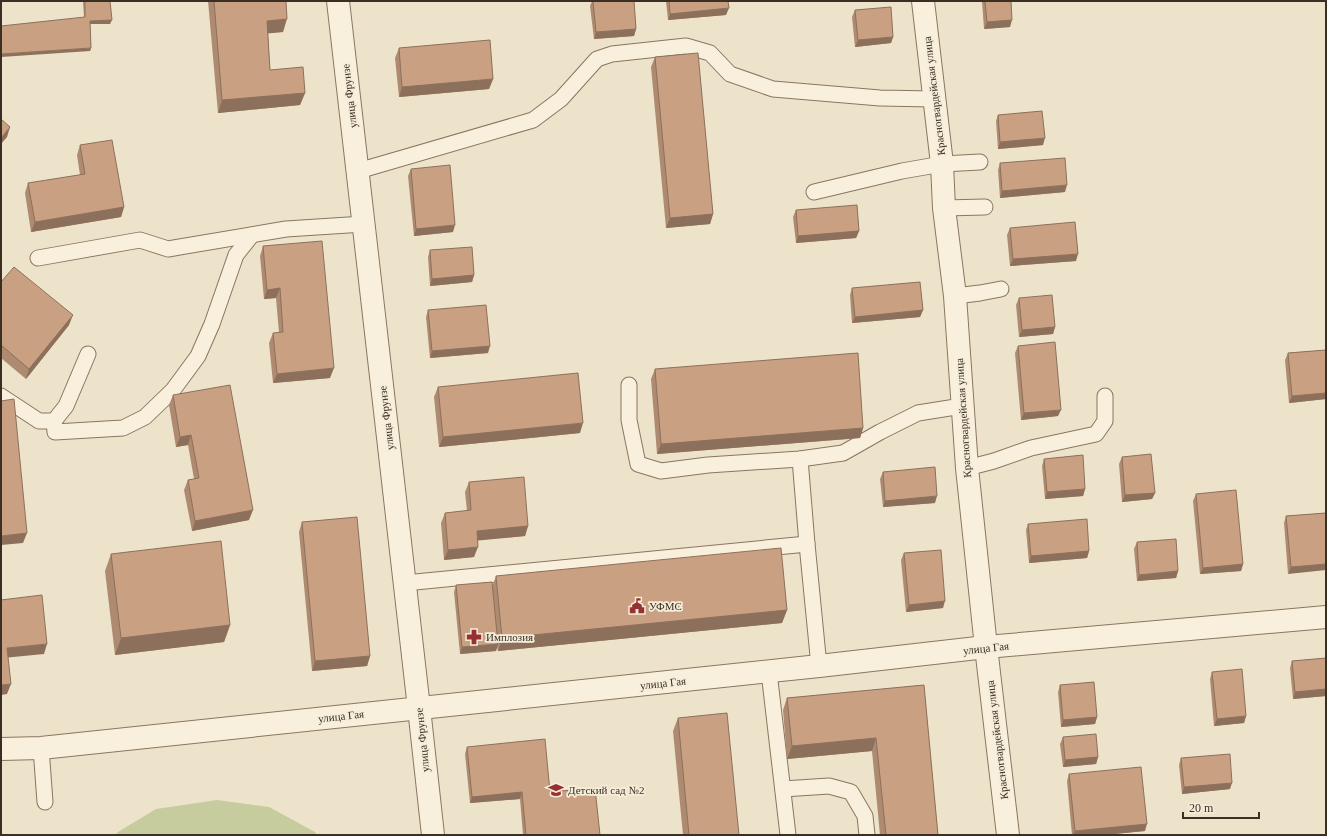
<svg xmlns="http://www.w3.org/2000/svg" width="1327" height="836" font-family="Georgia,serif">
	<rect width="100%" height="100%" fill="#ede3ca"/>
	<!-- green -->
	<path fill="#c6cc9e" d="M217,800L269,807L315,832L317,835H116L118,832L156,809Z"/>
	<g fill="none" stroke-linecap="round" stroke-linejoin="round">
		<!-- service casing -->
		<g stroke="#8a765f" stroke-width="17">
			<g id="service">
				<path d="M358,171L533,120L561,99L597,59L612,54L686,46L710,53L730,74L773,89L880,98L933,99"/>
				<path d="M814,192L902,171L942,164L980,162"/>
				<path d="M944,208L985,207"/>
				<path d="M38,258L140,240L168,249L286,229L364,224"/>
				<path d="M955,296L980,293L1001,289"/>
				<path d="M629,385V420L638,464L661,471L708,465L800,459L843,453L880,432L918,413L962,406"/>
				<path d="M1,396L39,421H54L66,406L88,354"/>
				<path d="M54,421L55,432L123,428L145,417L173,390L198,356L212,324L236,255L252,235"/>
				<path d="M800,459L807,544"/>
				<path d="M967,468L994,461L1031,448L1096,434L1105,421V396"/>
				<path d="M405,583L807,544L819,666"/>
				<path d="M769,672L788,835"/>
				<path d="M41,748L45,802"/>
				<path d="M783,789L829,786L851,792L865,816L867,835"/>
			</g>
		</g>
		<!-- pedestrian casing -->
		<g stroke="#8a765f" stroke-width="24">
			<path id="pedestrian" d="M419,708L433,835"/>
		</g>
		<!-- minor casing -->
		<g stroke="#8a765f" stroke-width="24">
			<g id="minor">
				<path d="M338,1L419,708"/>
				<path d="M923,1L942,164L944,208L955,296L967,468L986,647L1008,835"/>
			</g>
		</g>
		<!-- tertiary casing -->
		<g stroke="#8a765f" stroke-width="24">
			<path id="tertiary" d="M1,749L41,748L819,666L986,647L1326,617"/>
		</g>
		<!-- service -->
		<use href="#service" stroke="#f8f0dd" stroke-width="15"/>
		<!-- pedestrian -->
		<use href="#pedestrian" stroke="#f8f0dd" stroke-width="22"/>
		<!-- minor -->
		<use href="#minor" stroke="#f8f0dd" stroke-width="22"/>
		<!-- tertiary -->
		<use href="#tertiary" stroke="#f8f0dd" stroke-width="22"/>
	</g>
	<!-- wall -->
	<g fill="#ae8a70">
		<path d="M83,1H110V24H90L91,48L90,51L84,17Z"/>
		<path d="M208,1H286L283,32L268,33L270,70L305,93L300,105L218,113Z"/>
		<path d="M592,1H634L636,29L634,36L594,39L590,6Z"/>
		<path d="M666,1H728L726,15L668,20Z"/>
		<path d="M982,1H1011L1010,27L984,29Z"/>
		<path d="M855,10L893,37L891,43L855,47L852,17Z"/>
		<path d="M399,48L493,79L489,89L399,97L395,58Z"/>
		<path d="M655,57L713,214L710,224L666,228L651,67Z"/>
		<path d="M998,115L1043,145L998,149L996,121Z"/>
		<path d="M80,145L124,207L121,217L31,232L25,193L28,183L80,175L77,155Z"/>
		<path d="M1000,163L1065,192L1000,198L998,170Z"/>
		<path d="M411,169L453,232L414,236L408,176Z"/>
		<path d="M796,210L859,231L856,238L796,243L793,217Z"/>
		<path d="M1010,228L1076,261L1010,266L1007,235Z"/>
		<path d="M263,246L330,378L273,383L269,343L273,333H279L276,298L264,299L260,256Z"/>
		<path d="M430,250L474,275L472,282L430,286L428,257Z"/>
		<path d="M1,282L69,325L26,379L1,358Z"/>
		<path d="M852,288L923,310L920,317L852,323L850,295Z"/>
		<path d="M1019,298L1055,327L1053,334L1019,337L1016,305Z"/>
		<path d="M428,310L488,353L430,358L426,317Z"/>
		<path d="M1018,346L1058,416L1021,420L1015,353Z"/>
		<path d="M1326,350V399L1289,403L1285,360L1288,353Z"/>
		<path d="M655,369L863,428L860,438L657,454L651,379Z"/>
		<path d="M438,387L580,433L439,447L434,397Z"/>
		<path d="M173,395L249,520L192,531L184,490L188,480L194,479L188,445L176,447L169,405Z"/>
		<path d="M1122,457L1155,493L1152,499L1122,502L1119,464Z"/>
		<path d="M1044,459L1085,489L1083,496L1045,499L1042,466Z"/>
		<path d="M883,472L935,503L883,507L880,479Z"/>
		<path d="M469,482L528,526L525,536L477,540L474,557L444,560L441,523L445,513L467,511L465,492Z"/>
		<path d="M1196,494L1243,564L1241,571L1200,574L1193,501Z"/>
		<path d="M1326,513L1288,574L1284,523L1286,516Z"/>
		<path d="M302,522L370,656L367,666L312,671L299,532Z"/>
		<path d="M1028,524L1089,551L1087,558L1029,563L1026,530Z"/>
		<path d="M1137,542L1178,571L1176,578L1137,581L1134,549Z"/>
		<path d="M904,553L943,608L906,612L901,560Z"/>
		<path d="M111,554L230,625L224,642L115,655L105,571Z"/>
		<path d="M496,576L787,610L782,623L498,651L497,647L496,651L460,654L454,592L456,585L492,587Z"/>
		<path d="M1326,658V696L1293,699L1290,668L1292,661Z"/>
		<path d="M1212,672L1246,716L1244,723L1214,726L1210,679Z"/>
		<path d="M924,685L938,835H880L872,751L787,759L783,710L787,698Z"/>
		<path d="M1060,685L1097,717L1095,724L1061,727L1058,692Z"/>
		<path d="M678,718L739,835H683L673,731Z"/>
		<path d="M1063,737L1098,757L1096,764L1063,767L1060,744Z"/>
		<path d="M467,747L550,792L600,835H523L520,799L470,803L465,754Z"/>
		<path d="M1181,758L1230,789L1182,794L1179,765Z"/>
		<path d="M1069,774L1145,831L1104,835H1072L1067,781Z"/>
	</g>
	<!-- shaded-wall -->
	<g fill="#8d705b">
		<path d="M729,8L726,15L668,20L670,14Z"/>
		<path d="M287,19L283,32L262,34L267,21Z"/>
		<path d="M112,20L110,24H89L90,21Z"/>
		<path d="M1012,20L1010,27L984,29L987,22Z"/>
		<path d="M636,29L634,36L594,39L596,32Z"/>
		<path d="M893,37L891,43L855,47L858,40Z"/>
		<path d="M91,48L90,51L1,57V54Z"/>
		<path d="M493,79L489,89L399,97L402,87Z"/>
		<path d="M305,93L300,105L218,113L222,100Z"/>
		<path d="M10,127L7,137L1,144V138Z"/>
		<path d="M1045,138L1043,145L998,149L1000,142Z"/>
		<path d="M1067,185L1065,192L1000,198L1002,191Z"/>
		<path d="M124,207L121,217L31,232L35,222Z"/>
		<path d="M713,214L710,224L666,228L670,218Z"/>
		<path d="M455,225L453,232L414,236L416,229Z"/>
		<path d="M859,231L856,238L796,243L798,236Z"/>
		<path d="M1078,254L1076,261L1010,266L1013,259Z"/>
		<path d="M474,275L472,282L430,286L432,279Z"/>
		<path d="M280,288L276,298L264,299L267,290Z"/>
		<path d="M923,310L920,317L852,323L855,317Z"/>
		<path d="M73,315L69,325L26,379L29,369Z"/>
		<path d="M1055,327L1053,334L1019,337L1022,330Z"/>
		<path d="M490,346L488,353L430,358L432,351Z"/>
		<path d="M334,368L330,378L273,383L277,374Z"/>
		<path d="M1326,393V399L1289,403L1292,396Z"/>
		<path d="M1061,410L1058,416L1021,420L1024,413Z"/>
		<path d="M583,423L580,433L439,447L443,437Z"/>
		<path d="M863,428L860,438L657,454L661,444Z"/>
		<path d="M191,435L188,445L176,447L180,437Z"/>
		<path d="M1085,489L1083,496L1045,499L1047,492Z"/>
		<path d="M1155,493L1152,499L1122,502L1125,495Z"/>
		<path d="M937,496L935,503L883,507L885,501Z"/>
		<path d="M253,510L249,520L192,531L195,521Z"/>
		<path d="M528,526L525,536L473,541L477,531Z"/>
		<path d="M27,533L23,543L1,545V536Z"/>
		<path d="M478,547L474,557L444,560L448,550Z"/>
		<path d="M1089,551L1087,558L1029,563L1031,556Z"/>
		<path d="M1243,564L1241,571L1200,574L1203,568Z"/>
		<path d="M1326,564V570L1288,574L1291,567Z"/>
		<path d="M1178,571L1176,578L1137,581L1139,575Z"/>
		<path d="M945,601L943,608L906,612L909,605Z"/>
		<path d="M787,610L782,623L498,651L502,638Z"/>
		<path d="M230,625L224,642L115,655L121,638Z"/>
		<path d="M47,644L44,654L3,658L7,648Z"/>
		<path d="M498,644L496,651L460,654L462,647Z"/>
		<path d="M370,656L367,666L312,671L315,661Z"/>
		<path d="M11,684L7,694L1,695V685Z"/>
		<path d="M1326,689V696L1293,699L1295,692Z"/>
		<path d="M1246,716L1244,723L1214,726L1217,719Z"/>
		<path d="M1097,717L1095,724L1061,727L1063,720Z"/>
		<path d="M876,738L872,751L787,759L792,746Z"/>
		<path d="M1098,757L1096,764L1063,767L1065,760Z"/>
		<path d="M1232,783L1230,789L1182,794L1184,787Z"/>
		<path d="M522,792L520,799L470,803L472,797Z"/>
		<path d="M1147,824L1145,831L1104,835H1073L1075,831Z"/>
	</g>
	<!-- building -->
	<g fill="#caa082" stroke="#8d705b">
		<path d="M85,1H110L112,20L90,21L91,48L1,54V26L85,17Z"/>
		<path d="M214,1H286L287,19L267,21L270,70L303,67L305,93L222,100Z"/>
		<path d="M593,1H634L636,29L596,32Z"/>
		<path d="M669,1H728L729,8L670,14Z"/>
		<path d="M985,1H1011L1012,20L987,22Z"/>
		<path d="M891,7L893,37L858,40L855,10Z"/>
		<path d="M490,40L493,79L402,87L399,48Z"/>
		<path d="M698,53L713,214L670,218L655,57Z"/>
		<path d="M1042,111L1045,138L1000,142L998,115Z"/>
		<path d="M1,119L10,127L1,138Z"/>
		<path d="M112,140L124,207L35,222L28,183L85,174L80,145Z"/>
		<path d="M1065,158L1067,185L1002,191L1000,163Z"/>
		<path d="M450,165L455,225L416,229L411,169Z"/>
		<path d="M857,205L859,231L798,236L796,210Z"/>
		<path d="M1075,222L1078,254L1013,259L1010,228Z"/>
		<path d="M322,241L334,368L277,374L273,333L283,332L280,288L267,290L263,246Z"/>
		<path d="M472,247L474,275L432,279L430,250Z"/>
		<path d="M14,267L73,315L29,369L1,345V282Z"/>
		<path d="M920,282L923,310L855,317L852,288Z"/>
		<path d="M1052,295L1055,327L1022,330L1019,298Z"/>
		<path d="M486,305L490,346L432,351L428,310Z"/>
		<path d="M1055,342L1061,410L1024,413L1018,346Z"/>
		<path d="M1326,350V393L1292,396L1288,353Z"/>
		<path d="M858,353L863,428L661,444L655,369Z"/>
		<path d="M578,373L583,423L443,437L438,387Z"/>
		<path d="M230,385L253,510L195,521L188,480L199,478L191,435L180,437L173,395Z"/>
		<path d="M14,399L27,533L1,536V401Z"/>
		<path d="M1151,454L1155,493L1125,495L1122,457Z"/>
		<path d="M1083,455L1085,489L1047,492L1044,459Z"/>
		<path d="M935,467L937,496L885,501L883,472Z"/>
		<path d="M524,477L528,526L477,531L478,547L448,550L445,513L471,510L469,482Z"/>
		<path d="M1236,490L1243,564L1203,568L1196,494Z"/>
		<path d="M1326,513V564L1291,567L1286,516Z"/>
		<path d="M357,517L370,656L315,661L302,522Z"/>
		<path d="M1087,519L1089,551L1031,556L1028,524Z"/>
		<path d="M1176,539L1178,571L1139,575L1137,542Z"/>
		<path d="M221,541L230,625L121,638L111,554Z"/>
		<path d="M781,548L787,610L502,638L496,576Z"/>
		<path d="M941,550L945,601L909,605L904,553Z"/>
		<path d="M492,582L498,644L462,647L456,585Z"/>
		<path d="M42,595L47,644L7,648L11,684L1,685V600Z"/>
		<path d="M1326,658V689L1295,692L1292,661Z"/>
		<path d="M1242,669L1246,716L1217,719L1212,672Z"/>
		<path d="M1094,682L1097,717L1063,720L1060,685Z"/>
		<path d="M924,685L938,835H886L876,738L792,746L787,698Z"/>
		<path d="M727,713L739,835H689L678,718Z"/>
		<path d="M1096,734L1098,757L1065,760L1063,737Z"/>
		<path d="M545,739L550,792L595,788L600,835H526L522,792L472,797L467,747Z"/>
		<path d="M1230,754L1232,783L1184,787L1181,758Z"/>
		<path d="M1141,767L1147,824L1075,831L1069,774Z"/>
	</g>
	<!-- icons -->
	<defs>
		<g id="civic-bare" transform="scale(1.2)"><path d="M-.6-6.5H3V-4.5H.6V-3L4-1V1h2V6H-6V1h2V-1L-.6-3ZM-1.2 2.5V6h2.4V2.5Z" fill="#963132" stroke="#f5edda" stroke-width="2.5" paint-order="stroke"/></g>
		<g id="pharmacy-bare" transform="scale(1.2)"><path d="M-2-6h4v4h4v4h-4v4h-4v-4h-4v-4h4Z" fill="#963132" stroke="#f5edda" stroke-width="2.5" paint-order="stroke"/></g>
		<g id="school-bare" transform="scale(1.2)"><path d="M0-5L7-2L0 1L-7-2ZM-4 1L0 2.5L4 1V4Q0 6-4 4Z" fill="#963132" stroke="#f5edda" stroke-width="2.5" paint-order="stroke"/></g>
	</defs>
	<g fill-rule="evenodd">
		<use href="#civic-bare" x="637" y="606"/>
		<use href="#pharmacy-bare" x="474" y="637"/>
		<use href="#school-bare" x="556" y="790"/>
	</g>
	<g text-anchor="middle" stroke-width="3.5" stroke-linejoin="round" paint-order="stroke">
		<!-- street labels -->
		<g font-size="11" fill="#3b2e22" stroke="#f5edda">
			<text transform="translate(349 96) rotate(-97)" y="4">улица Фрунзе</text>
			<text transform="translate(934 96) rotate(-97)" y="4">Красногвардейская улица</text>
			<text transform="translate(386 418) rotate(-97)" y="4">улица Фрунзе</text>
			<text transform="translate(963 418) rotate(-94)" y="4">Красногвардейская улица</text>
			<text transform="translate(986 648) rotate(-6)" y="4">улица Гая</text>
			<text transform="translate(663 683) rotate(-6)" y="4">улица Гая</text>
			<text transform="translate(341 716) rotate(-6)" y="4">улица Гая</text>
			<text transform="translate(422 740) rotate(-96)" y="4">улица Фрунзе</text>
			<text transform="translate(997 740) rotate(-97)" y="4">Красногвардейская улица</text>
		</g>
		<!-- poi labels -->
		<g font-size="11" fill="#3b2e22" stroke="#f5edda" text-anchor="start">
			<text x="649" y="610">УФМС</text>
			<text x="486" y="641">Имплозия</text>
			<text x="568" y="794">Детский сад №2</text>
		</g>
	</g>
	<!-- border -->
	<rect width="1327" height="836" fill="none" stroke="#3b2e22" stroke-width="4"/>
	<!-- scale -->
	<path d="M1183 812v6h76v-6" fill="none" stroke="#3b2e22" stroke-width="2"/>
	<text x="1189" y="812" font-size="12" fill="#3b2e22" stroke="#f5edda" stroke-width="3" paint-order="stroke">20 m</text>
</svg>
